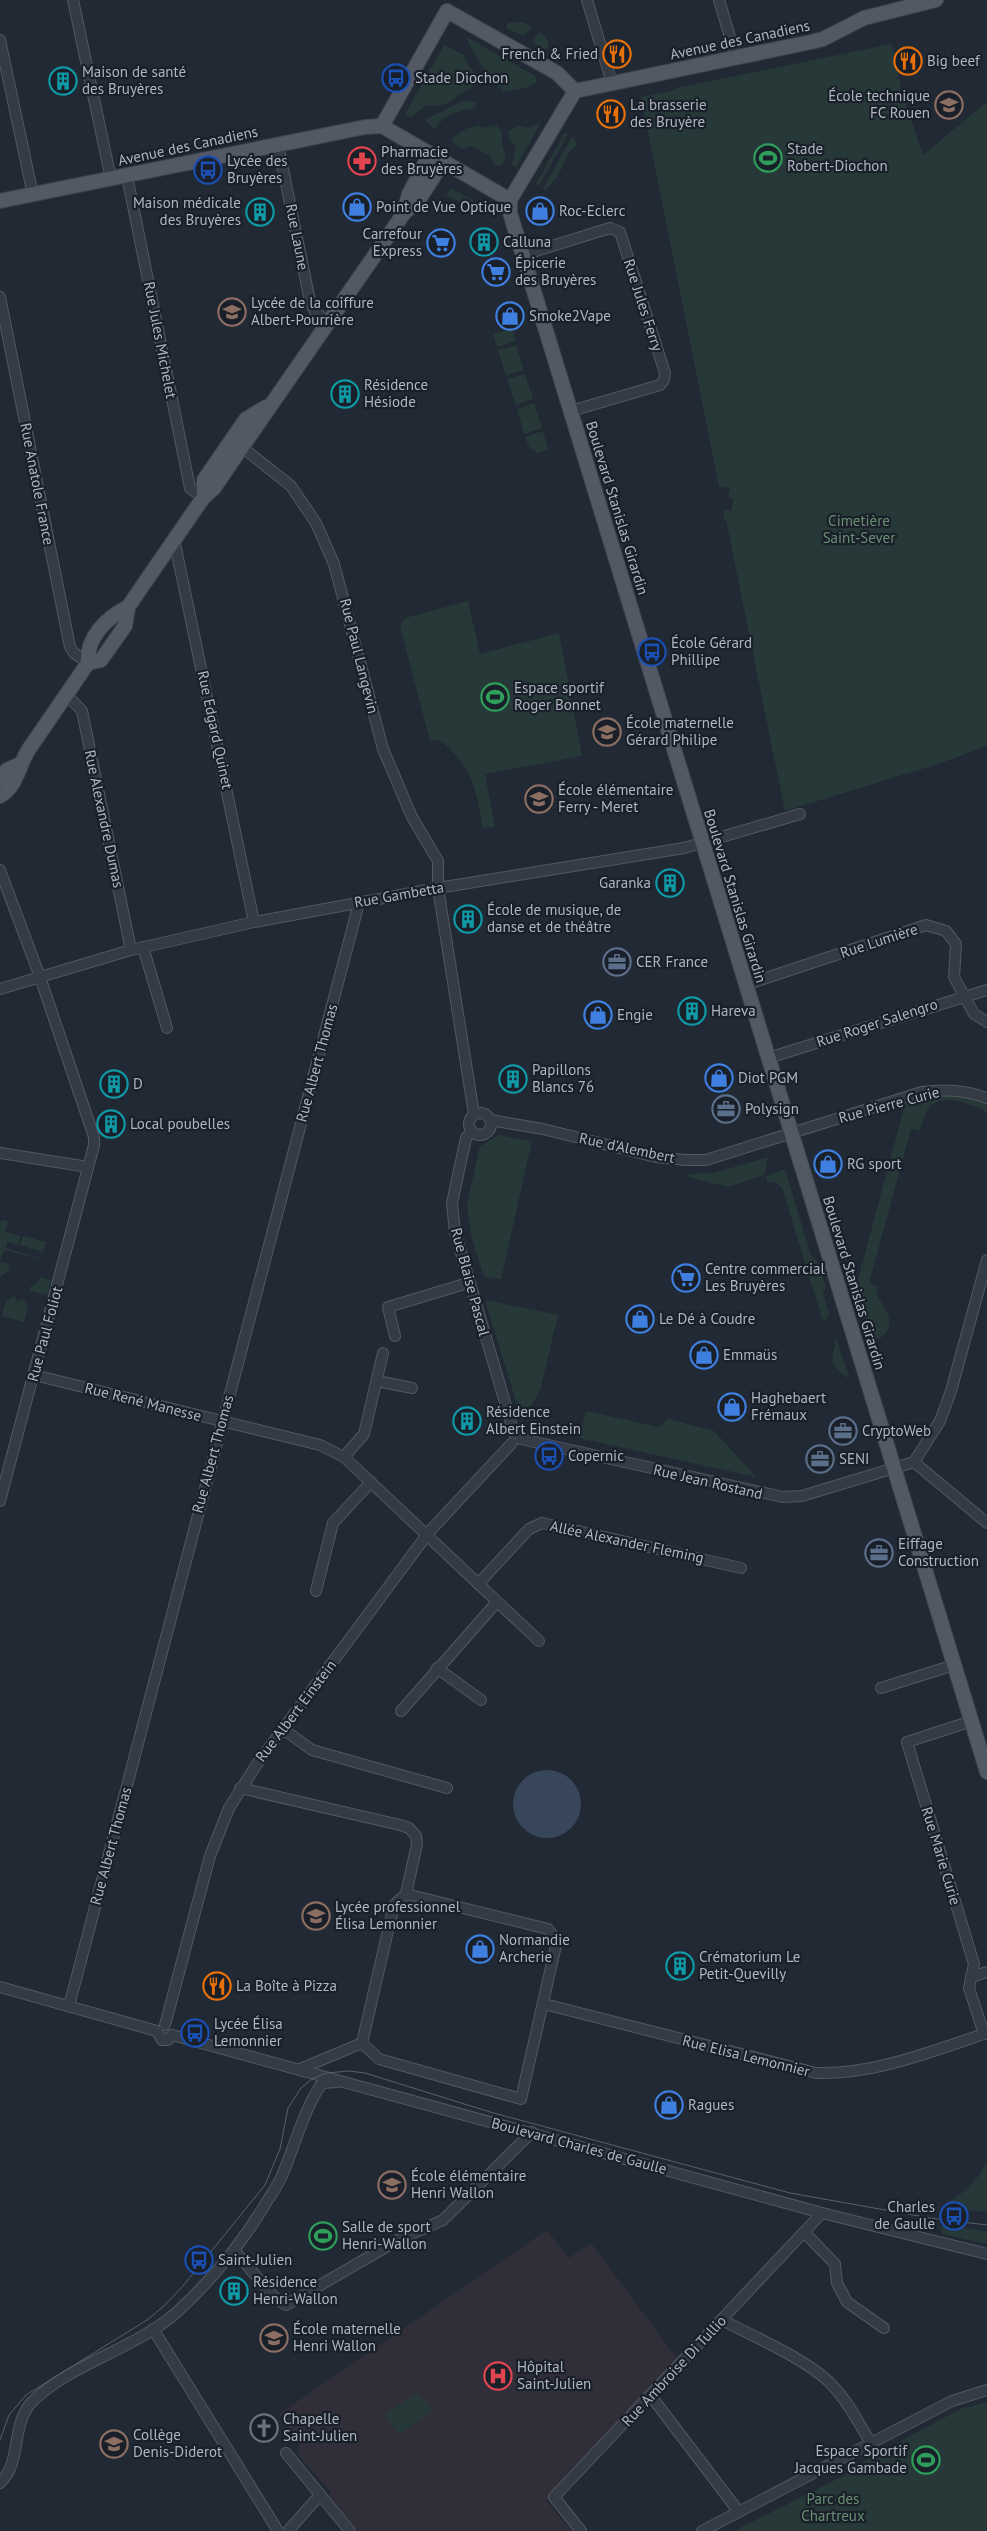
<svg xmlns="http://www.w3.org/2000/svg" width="987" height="2531" font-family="'PT Sans',sans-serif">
	<rect width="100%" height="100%" fill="#212934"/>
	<!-- medical -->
	<path fill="#302f39" d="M547,2230L569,2258L591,2243L678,2360L546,2500L572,2531H358L330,2496L331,2493L325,2485L297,2454L300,2442L279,2414Z"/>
	<!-- green -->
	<g fill="#273839">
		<path d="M523,22L532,27L523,36L506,28L508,23Z"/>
		<path d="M539,32L546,37L549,45L546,50L532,42Z"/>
		<path d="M467,37L535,76L537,82L529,87L504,92L488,76L468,42Z"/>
		<path d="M892,44L901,90L923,155L987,102V746L938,764L785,811L726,520L723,519L725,509L731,511L734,499L728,497L730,488L719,486L641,97L676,90V88Z"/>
		<path d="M444,45L464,55L469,67L476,73L473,86L446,104L436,106L427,105L411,117L405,114Z"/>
		<path d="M462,101L475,102L476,108C458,112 445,112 435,130L425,120Z"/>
		<path d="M541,122L516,167L512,165L516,146L509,140L508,132L518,126L529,128Z"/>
		<path d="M480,125L481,128L496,125L502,131V145L506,157L501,166L495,165L490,156L472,146L462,149L452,142V138L467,128Z"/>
		<path d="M564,134H568L539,186L536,184Z"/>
		<path d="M572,137L578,144L569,152L558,176L546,190L543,189Z"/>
		<path d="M451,188L475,201L468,205L446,196Z"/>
		<path d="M512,329L516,341L497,347L493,334Z"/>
		<path d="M516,345L524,370L506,376L498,350Z"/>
		<path d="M525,374L533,399L516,405L507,379Z"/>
		<path d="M534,403L542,428L524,434L517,409Z"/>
		<path d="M543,431L548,449L537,453L529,447L525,437Z"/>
		<path d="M468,601L480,654L559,633L582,756L485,774L495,827L483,828C475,787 474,769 440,740L430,741L400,626L405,618Z"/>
		<path d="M955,1093L987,1102V1112C971,1104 942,1091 928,1109C924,1115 922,1124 920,1131L911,1129L869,1283L877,1286V1295L889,1316V1323L888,1330L882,1337L872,1341L856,1287L905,1104L927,1096Z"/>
		<path d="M498,1135L532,1141L501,1279L484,1277L471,1235L467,1204L480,1146Z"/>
		<path d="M768,1157L764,1175L728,1187L688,1177L689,1174L714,1173Z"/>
		<path d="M785,1169L811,1256L817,1261L826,1287L823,1293L829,1314L826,1320L822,1318L782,1188L775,1182H767L766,1176Z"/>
		<path d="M2,1220L8,1221L5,1232L21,1236L18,1245L7,1242L6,1248L55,1263L4,1250L0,1262L9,1264L8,1268L11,1269L0,1277V1222Z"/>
		<path d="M23,1236L46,1242L43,1252L20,1245Z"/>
		<path d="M40,1277L51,1280L47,1295L30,1291L29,1288L38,1282Z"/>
		<path d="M14,1296L18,1302L23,1299L28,1306L24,1322L2,1316L6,1301Z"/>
		<path d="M485,1300L558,1315L540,1391L522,1421Z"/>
		<path d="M836,1337L849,1377V1379L838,1370L832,1361Z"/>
		<path d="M586,1411L659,1427L668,1419L714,1431L756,1477L579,1438Z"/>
		<path d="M987,2162V2212L945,2208V2204C963,2194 977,2181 987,2162Z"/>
		<path d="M941,2226L987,2231V2244L942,2234Z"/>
		<path d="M417,2392L433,2411L399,2435L385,2415Z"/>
		<path d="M987,2402V2531H734L847,2474L848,2470L960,2409Z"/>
	</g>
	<!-- water -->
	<circle fill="#38465c" cx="547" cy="1804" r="34"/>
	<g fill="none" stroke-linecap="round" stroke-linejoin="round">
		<!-- minor casing -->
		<g stroke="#525862" stroke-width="12">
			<g id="minor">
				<path d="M73,0L111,179"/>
				<path d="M587,0L612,83"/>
				<path d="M719,0L736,57"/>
				<path d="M0,40L33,195"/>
				<path d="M278,145L310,301L315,312L329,322"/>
				<path d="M127,176L190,488L203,498"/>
				<path d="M523,255L610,228L620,232L665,373L664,380L660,385L571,411"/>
				<path d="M0,297L70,647L74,653L88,663"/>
				<path d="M242,447L291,486L316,523L334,564L383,749L412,817L438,861V888L474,1114"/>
				<path d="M174,539L254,922"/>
				<path d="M66,694L82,711L131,950"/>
				<path d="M0,870L40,977L94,1137V1145L0,1501"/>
				<path d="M143,947L167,1028"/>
				<path d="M745,985L926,925L946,931L956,944L954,977L974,1014L987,1022"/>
				<path d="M0,989L131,950L254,922L438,888L684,848L800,814"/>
				<path d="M768,1058L987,990"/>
				<circle cx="480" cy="1124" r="11"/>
				<path d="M490,1120L543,1129L656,1157L685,1160H706L922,1092C946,1089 964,1090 987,1098"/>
				<path d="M472,1131L466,1138L452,1203L455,1232L514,1433"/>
				<path d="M0,1153L88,1167"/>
				<path d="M395,1336L388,1307L468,1283"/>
				<path d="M34,1375L320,1445L344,1457L539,1641"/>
				<path d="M377,1381L412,1388"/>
				<path d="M521,1439L783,1497L802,1496L914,1462"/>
				<path d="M344,1457L364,1434L383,1353"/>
				<path d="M914,1462L940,1421L951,1391L987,1260"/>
				<path d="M914,1462L987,1523"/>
				<path d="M478,1584L529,1529L542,1523L741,1568"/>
				<path d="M316,1591L333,1523L371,1482"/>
				<path d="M437,1668L481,1700"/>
				<path d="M881,1688L954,1665"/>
				<path d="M401,1711L497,1602"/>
				<path d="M972,1721L907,1742L974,1964L969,1988L984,2034"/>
				<path d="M283,1729L312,1750L447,1788"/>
				<path d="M240,1788L400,1825L409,1828L416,1836L417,1844L406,1894L394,1905L362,2043"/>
				<path d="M971,1977L987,1972"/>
				<path d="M0,1987L157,2031"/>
				<path d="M544,2004L816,2073C874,2075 932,2051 987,2033"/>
				<path d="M69,2006L359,903"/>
				<path d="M165,2025L210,1856L229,1808L257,1764L429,1532L512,1443"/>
				<path d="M157,2031L162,2040H168L172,2035"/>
				<path d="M172,2035L822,2213L987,2254"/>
				<path d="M362,2043L379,2059L521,2099L557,1941L548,1929L406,1894"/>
				<path d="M300,2069L362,2043"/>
				<path d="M804,2232L835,2264L837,2283L847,2302L884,2328"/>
				<path d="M234,2250L274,2297L286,2305L398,2240L443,2220L532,2132"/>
				<path d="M722,2320C753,2336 810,2361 832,2385C848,2401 859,2424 871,2443"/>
				<path d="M153,2329L278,2531"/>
				<path d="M651,2396L739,2512"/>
				<path d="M286,2453L350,2531"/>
				<path d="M0,2483C22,2463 11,2425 31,2403C69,2364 138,2348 178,2311C213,2279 242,2243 266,2203C272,2193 279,2184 283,2173C296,2143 303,2111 322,2083L337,2082"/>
				<path d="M288,2531L320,2495"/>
				<path d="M581,2531L554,2497L822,2213"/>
				<path d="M702,2531L952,2401L987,2390"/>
			</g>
		</g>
		<!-- major casing -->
		<g stroke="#3e444e" stroke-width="16">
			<g id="major">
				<path d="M447,11L557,73L575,91"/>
				<path d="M575,91L510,200V213L987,1772"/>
				<path d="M575,91L811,42L823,39L864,18L936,0"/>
				<path d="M382,126L510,200"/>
				<path d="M382,126L447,11"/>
				<path d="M0,201L365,127L382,126"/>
				<path d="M404,213L409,194L430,154"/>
				<path d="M204,497V480L246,419L266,407"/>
				<path d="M88,663L101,660L125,626L128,607"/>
				<path d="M0,779L7,770L20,764"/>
				<path d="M0,796C17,787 19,764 29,749L88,663C86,638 106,618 128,607L203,498L214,488L242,447L404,213L418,201L443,162"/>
			</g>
		</g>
		<!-- minor -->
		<use href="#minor" stroke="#343b45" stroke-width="10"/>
		<!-- major -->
		<use href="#major" stroke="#525965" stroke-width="14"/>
		<!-- tram -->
		<path stroke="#59606d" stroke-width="1" d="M0,2440L9,2415L26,2395L147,2320L164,2306L183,2286L265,2185L280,2149L288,2108L301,2088L312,2079L326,2073L349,2071L365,2073L490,2112L790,2193L930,2218L987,2225"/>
	</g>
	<!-- icons -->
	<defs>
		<g id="restaurant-ring" transform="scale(1.4375)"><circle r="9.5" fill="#1a2029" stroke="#e8710a" stroke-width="1.5"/><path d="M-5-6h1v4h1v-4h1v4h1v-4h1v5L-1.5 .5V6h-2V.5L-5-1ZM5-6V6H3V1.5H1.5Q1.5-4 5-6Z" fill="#e8710a"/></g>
		<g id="bus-ring" transform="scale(1.4375)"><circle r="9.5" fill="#1a2029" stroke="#1a4fb4" stroke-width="1.5"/><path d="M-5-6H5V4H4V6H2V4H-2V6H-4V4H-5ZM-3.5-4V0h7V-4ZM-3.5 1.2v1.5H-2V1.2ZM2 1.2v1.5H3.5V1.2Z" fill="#1a4fb4"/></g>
		<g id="building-ring" transform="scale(1.4375)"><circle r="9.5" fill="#1a2029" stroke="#0f9aa8" stroke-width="1.5"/><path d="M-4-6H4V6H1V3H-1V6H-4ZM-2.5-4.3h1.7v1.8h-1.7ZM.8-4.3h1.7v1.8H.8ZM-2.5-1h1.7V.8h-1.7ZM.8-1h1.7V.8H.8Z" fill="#0f9aa8"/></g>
		<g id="school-ring" transform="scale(1.4375)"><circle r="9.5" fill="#1a2029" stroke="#8d6e63" stroke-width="1.5"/><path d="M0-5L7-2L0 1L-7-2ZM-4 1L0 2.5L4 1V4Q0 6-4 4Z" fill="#8d6e63"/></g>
		<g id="stadium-ring" transform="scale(1.4375)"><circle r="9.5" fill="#1a2029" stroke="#2e9e5b" stroke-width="1.5"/><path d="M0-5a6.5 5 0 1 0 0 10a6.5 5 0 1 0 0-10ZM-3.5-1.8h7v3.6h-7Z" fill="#2e9e5b"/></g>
		<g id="pharmacy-ring" transform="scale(1.4375)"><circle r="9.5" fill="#1a2029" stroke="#e0444e" stroke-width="1.5"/><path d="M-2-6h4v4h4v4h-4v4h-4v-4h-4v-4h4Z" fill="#e0444e"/></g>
		<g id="shop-ring" transform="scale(1.4375)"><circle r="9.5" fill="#1a2029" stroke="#3f7fe0" stroke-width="1.5"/><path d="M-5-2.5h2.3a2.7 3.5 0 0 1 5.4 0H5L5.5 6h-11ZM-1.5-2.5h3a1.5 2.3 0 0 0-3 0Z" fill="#3f7fe0"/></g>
		<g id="supermarket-ring" transform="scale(1.4375)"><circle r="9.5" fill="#1a2029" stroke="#3f7fe0" stroke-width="1.5"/><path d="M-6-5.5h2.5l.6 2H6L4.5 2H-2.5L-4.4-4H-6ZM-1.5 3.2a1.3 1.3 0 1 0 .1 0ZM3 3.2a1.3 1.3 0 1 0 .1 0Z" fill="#3f7fe0"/></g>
		<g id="university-ring" transform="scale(1.4375)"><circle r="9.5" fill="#1a2029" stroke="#8d6e63" stroke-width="1.5"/><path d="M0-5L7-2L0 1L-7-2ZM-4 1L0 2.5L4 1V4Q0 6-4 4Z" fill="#8d6e63"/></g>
		<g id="office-ring" transform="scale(1.4375)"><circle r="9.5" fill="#1a2029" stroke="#5c6f8a" stroke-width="1.5"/><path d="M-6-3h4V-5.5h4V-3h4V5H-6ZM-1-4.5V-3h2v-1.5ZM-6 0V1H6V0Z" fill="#5c6f8a"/></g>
		<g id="hospital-ring" transform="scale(1.4375)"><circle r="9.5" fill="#1a2029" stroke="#e0444e" stroke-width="1.5"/><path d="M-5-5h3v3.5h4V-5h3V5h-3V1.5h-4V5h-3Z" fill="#e0444e"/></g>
		<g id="church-ring" transform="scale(1.4375)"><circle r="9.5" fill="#1a2029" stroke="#6b7280" stroke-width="1.5"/><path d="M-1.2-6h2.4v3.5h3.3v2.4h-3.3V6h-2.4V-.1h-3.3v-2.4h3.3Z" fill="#6b7280"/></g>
	</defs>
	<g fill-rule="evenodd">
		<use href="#restaurant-ring" x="617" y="54"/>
		<use href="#restaurant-ring" x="908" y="61"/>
		<use href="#bus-ring" x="396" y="78"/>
		<use href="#building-ring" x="63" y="81"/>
		<use href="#school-ring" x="949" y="105"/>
		<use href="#restaurant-ring" x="611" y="114"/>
		<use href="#stadium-ring" x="768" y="158"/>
		<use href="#pharmacy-ring" x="362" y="161"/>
		<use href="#bus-ring" x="208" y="170"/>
		<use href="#shop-ring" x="357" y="207"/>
		<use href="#shop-ring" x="540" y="211"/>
		<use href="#building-ring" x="260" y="212"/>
		<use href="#building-ring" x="484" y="242"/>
		<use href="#supermarket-ring" x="441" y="243"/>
		<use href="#supermarket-ring" x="496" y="272"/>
		<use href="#university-ring" x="232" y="312"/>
		<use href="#shop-ring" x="510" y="316"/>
		<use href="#building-ring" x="345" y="394"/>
		<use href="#bus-ring" x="652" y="652"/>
		<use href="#stadium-ring" x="495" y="697"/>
		<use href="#school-ring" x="607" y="732"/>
		<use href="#school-ring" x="539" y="799"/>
		<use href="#building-ring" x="670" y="883"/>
		<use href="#building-ring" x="468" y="919"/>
		<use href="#office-ring" x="617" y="962"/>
		<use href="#building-ring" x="692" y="1011"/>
		<use href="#shop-ring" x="598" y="1015"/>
		<use href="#shop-ring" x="719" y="1078"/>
		<use href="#building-ring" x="513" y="1079"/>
		<use href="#building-ring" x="114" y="1084"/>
		<use href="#office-ring" x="726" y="1109"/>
		<use href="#building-ring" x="111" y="1124"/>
		<use href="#shop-ring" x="828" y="1164"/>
		<use href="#supermarket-ring" x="686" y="1278"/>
		<use href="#shop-ring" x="640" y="1319"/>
		<use href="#shop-ring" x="704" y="1355"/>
		<use href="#shop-ring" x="732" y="1407"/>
		<use href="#building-ring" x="467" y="1421"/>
		<use href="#office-ring" x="843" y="1431"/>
		<use href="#bus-ring" x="549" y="1456"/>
		<use href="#office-ring" x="820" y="1459"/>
		<use href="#office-ring" x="879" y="1553"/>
		<use href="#school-ring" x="316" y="1916"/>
		<use href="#shop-ring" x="480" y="1949"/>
		<use href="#building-ring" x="680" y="1966"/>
		<use href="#restaurant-ring" x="217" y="1986"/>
		<use href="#bus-ring" x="195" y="2033"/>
		<use href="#shop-ring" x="669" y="2105"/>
		<use href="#school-ring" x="392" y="2185"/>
		<use href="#bus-ring" x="954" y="2216"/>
		<use href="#stadium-ring" x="323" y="2236"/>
		<use href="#bus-ring" x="199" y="2260"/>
		<use href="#building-ring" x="234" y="2291"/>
		<use href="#school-ring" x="274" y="2338"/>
		<use href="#hospital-ring" x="498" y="2376"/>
		<use href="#church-ring" x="264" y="2428"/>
		<use href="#school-ring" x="114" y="2444"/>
		<use href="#stadium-ring" x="926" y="2460"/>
	</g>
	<g text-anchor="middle" stroke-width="4.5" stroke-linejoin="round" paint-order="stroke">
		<!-- street labels -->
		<g font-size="15" fill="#afb5c1" stroke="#1a2029">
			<text transform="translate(740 40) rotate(-12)" y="5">Avenue des Canadiens</text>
			<text transform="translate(188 146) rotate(-12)" y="5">Avenue des Canadiens</text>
			<text transform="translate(297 237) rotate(79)" y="5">Rue Laune</text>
			<text transform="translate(643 305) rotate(72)" y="5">Rue Jules Ferry</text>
			<text transform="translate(160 340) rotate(79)" y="5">Rue Jules Michelet</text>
			<text transform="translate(37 484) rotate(79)" y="5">Rue Anatole France</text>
			<text transform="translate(617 508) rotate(73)" y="5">Boulevard Stanislas Girardin</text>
			<text transform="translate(359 656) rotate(76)" y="5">Rue Paul Langevin</text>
			<text transform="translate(215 730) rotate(78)" y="5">Rue Edgard Quinet</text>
			<text transform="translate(104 819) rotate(78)" y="5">Rue Alexandre Dumas</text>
			<text transform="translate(399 895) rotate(-10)" y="5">Rue Gambetta</text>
			<text transform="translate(735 896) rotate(73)" y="5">Boulevard Stanislas Girardin</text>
			<text transform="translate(879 941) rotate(-18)" y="5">Rue Lumière</text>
			<text transform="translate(877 1023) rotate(-18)" y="5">Rue Roger Salengro</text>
			<text transform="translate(317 1063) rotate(-75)" y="5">Rue Albert Thomas</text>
			<text transform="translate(889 1105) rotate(-15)" y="5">Rue Pierre Curie</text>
			<text transform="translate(627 1148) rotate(12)" y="5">Rue d'Alembert</text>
			<text transform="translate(470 1282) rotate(75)" y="5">Rue Blaise Pascal</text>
			<text transform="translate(854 1283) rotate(73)" y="5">Boulevard Stanislas Girardin</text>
			<text transform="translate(45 1334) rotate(-75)" y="5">Rue Paul Foliot</text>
			<text transform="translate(143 1402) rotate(14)" y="5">Rue René Manesse</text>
			<text transform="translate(213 1454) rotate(-75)" y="5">Rue Albert Thomas</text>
			<text transform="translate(708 1482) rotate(13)" y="5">Rue Jean Rostand</text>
			<text transform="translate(627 1542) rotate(12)" y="5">Allée Alexander Fleming</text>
			<text transform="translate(296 1711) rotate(-53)" y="5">Rue Albert Einstein</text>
			<text transform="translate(111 1846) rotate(-75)" y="5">Rue Albert Thomas</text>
			<text transform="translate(941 1856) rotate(73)" y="5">Rue Marie Curie</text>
			<text transform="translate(746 2056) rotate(14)" y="5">Rue Elisa Lemonnier</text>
			<text transform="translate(579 2146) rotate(15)" y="5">Boulevard Charles de Gaulle</text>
			<text transform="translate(674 2371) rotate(-47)" y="5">Rue Ambroise Di Tullio</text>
		</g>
		<!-- poi labels -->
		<g font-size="15" fill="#afb5c1" stroke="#1a2029" text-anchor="start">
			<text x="598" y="59" text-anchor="end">French &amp; Fried</text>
			<text x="927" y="66">Big beef</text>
			<text x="82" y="77">Maison de santé<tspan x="82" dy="17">des Bruyères</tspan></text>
			<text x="415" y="83">Stade Diochon</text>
			<text x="930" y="101" text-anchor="end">École technique<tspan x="930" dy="17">FC Rouen</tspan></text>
			<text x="630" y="110">La brasserie<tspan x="630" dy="17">des Bruyère</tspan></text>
			<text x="787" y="154">Stade<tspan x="787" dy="17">Robert-Diochon</tspan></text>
			<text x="381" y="157">Pharmacie<tspan x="381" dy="17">des Bruyères</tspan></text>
			<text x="227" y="166">Lycée des<tspan x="227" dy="17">Bruyères</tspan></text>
			<text x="241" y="208" text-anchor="end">Maison médicale<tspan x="241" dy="17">des Bruyères</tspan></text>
			<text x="376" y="212">Point de Vue Optique</text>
			<text x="559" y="216">Roc-Eclerc</text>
			<text x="422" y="239" text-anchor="end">Carrefour<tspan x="422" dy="17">Express</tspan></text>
			<text x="503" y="247">Calluna</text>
			<text x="515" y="268">Épicerie<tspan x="515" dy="17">des Bruyères</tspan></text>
			<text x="251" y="308">Lycée de la coiffure<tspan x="251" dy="17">Albert-Pourrière</tspan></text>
			<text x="529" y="321">Smoke2Vape</text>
			<text x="364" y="390">Résidence<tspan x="364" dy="17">Hésiode</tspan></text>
			<text x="671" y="648">École Gérard<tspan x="671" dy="17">Phillipe</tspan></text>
			<text x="514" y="693">Espace sportif<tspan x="514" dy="17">Roger Bonnet</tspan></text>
			<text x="626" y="728">École maternelle<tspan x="626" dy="17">Gérard Philipe</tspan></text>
			<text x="558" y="795">École élémentaire<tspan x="558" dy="17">Ferry - Meret</tspan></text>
			<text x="651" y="888" text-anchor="end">Garanka</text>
			<text x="487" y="915">École de musique, de<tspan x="487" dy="17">danse et de théâtre</tspan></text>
			<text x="636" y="967">CER France</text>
			<text x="711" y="1016">Hareva</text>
			<text x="617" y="1020">Engie</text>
			<text x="532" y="1075">Papillons<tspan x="532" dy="17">Blancs 76</tspan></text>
			<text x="738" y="1083">Diot PGM</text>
			<text x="133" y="1089">D</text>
			<text x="745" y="1114">Polysign</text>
			<text x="130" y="1129">Local poubelles</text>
			<text x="847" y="1169">RG sport</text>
			<text x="705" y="1274">Centre commercial<tspan x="705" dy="17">Les Bruyères</tspan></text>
			<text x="659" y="1324">Le Dé à Coudre</text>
			<text x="723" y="1360">Emmaüs</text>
			<text x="751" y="1403">Haghebaert<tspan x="751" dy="17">Frémaux</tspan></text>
			<text x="486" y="1417">Résidence<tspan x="486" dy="17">Albert Einstein</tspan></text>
			<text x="862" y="1436">CryptoWeb</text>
			<text x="568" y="1461">Copernic</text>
			<text x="839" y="1464">SENI</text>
			<text x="898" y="1549">Eiffage<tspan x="898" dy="17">Construction</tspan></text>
			<text x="335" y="1912">Lycée professionnel<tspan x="335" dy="17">Élisa Lemonnier</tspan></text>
			<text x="499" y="1945">Normandie<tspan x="499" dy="17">Archerie</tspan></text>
			<text x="699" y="1962">Crématorium Le<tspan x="699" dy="17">Petit-Quevilly</tspan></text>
			<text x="236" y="1991">La Boîte à Pizza</text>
			<text x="214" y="2029">Lycée Élisa<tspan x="214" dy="17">Lemonnier</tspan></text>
			<text x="688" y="2110">Ragues</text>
			<text x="411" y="2181">École élémentaire<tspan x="411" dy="17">Henri Wallon</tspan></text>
			<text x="935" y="2212" text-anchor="end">Charles<tspan x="935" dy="17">de Gaulle</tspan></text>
			<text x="342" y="2232">Salle de sport<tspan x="342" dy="17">Henri-Wallon</tspan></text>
			<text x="218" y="2265">Saint-Julien</text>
			<text x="253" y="2287">Résidence<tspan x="253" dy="17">Henri-Wallon</tspan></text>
			<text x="293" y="2334">École maternelle<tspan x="293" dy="17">Henri Wallon</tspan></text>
			<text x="517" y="2372">Hôpital<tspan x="517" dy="17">Saint-Julien</tspan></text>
			<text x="283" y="2424">Chapelle<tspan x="283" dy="17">Saint-Julien</tspan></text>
			<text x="133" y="2440">Collège<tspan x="133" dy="17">Denis-Diderot</tspan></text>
			<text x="907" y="2456" text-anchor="end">Espace Sportif<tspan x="907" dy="17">Jacques Gambade</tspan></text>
		</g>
		<!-- park labels -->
		<g font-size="15" fill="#698f73" stroke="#1a2029">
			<text x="859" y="526">Cimetière<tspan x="859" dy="17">Saint-Sever</tspan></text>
			<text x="833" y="2504">Parc des<tspan x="833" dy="17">Chartreux</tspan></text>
		</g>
	</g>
</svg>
